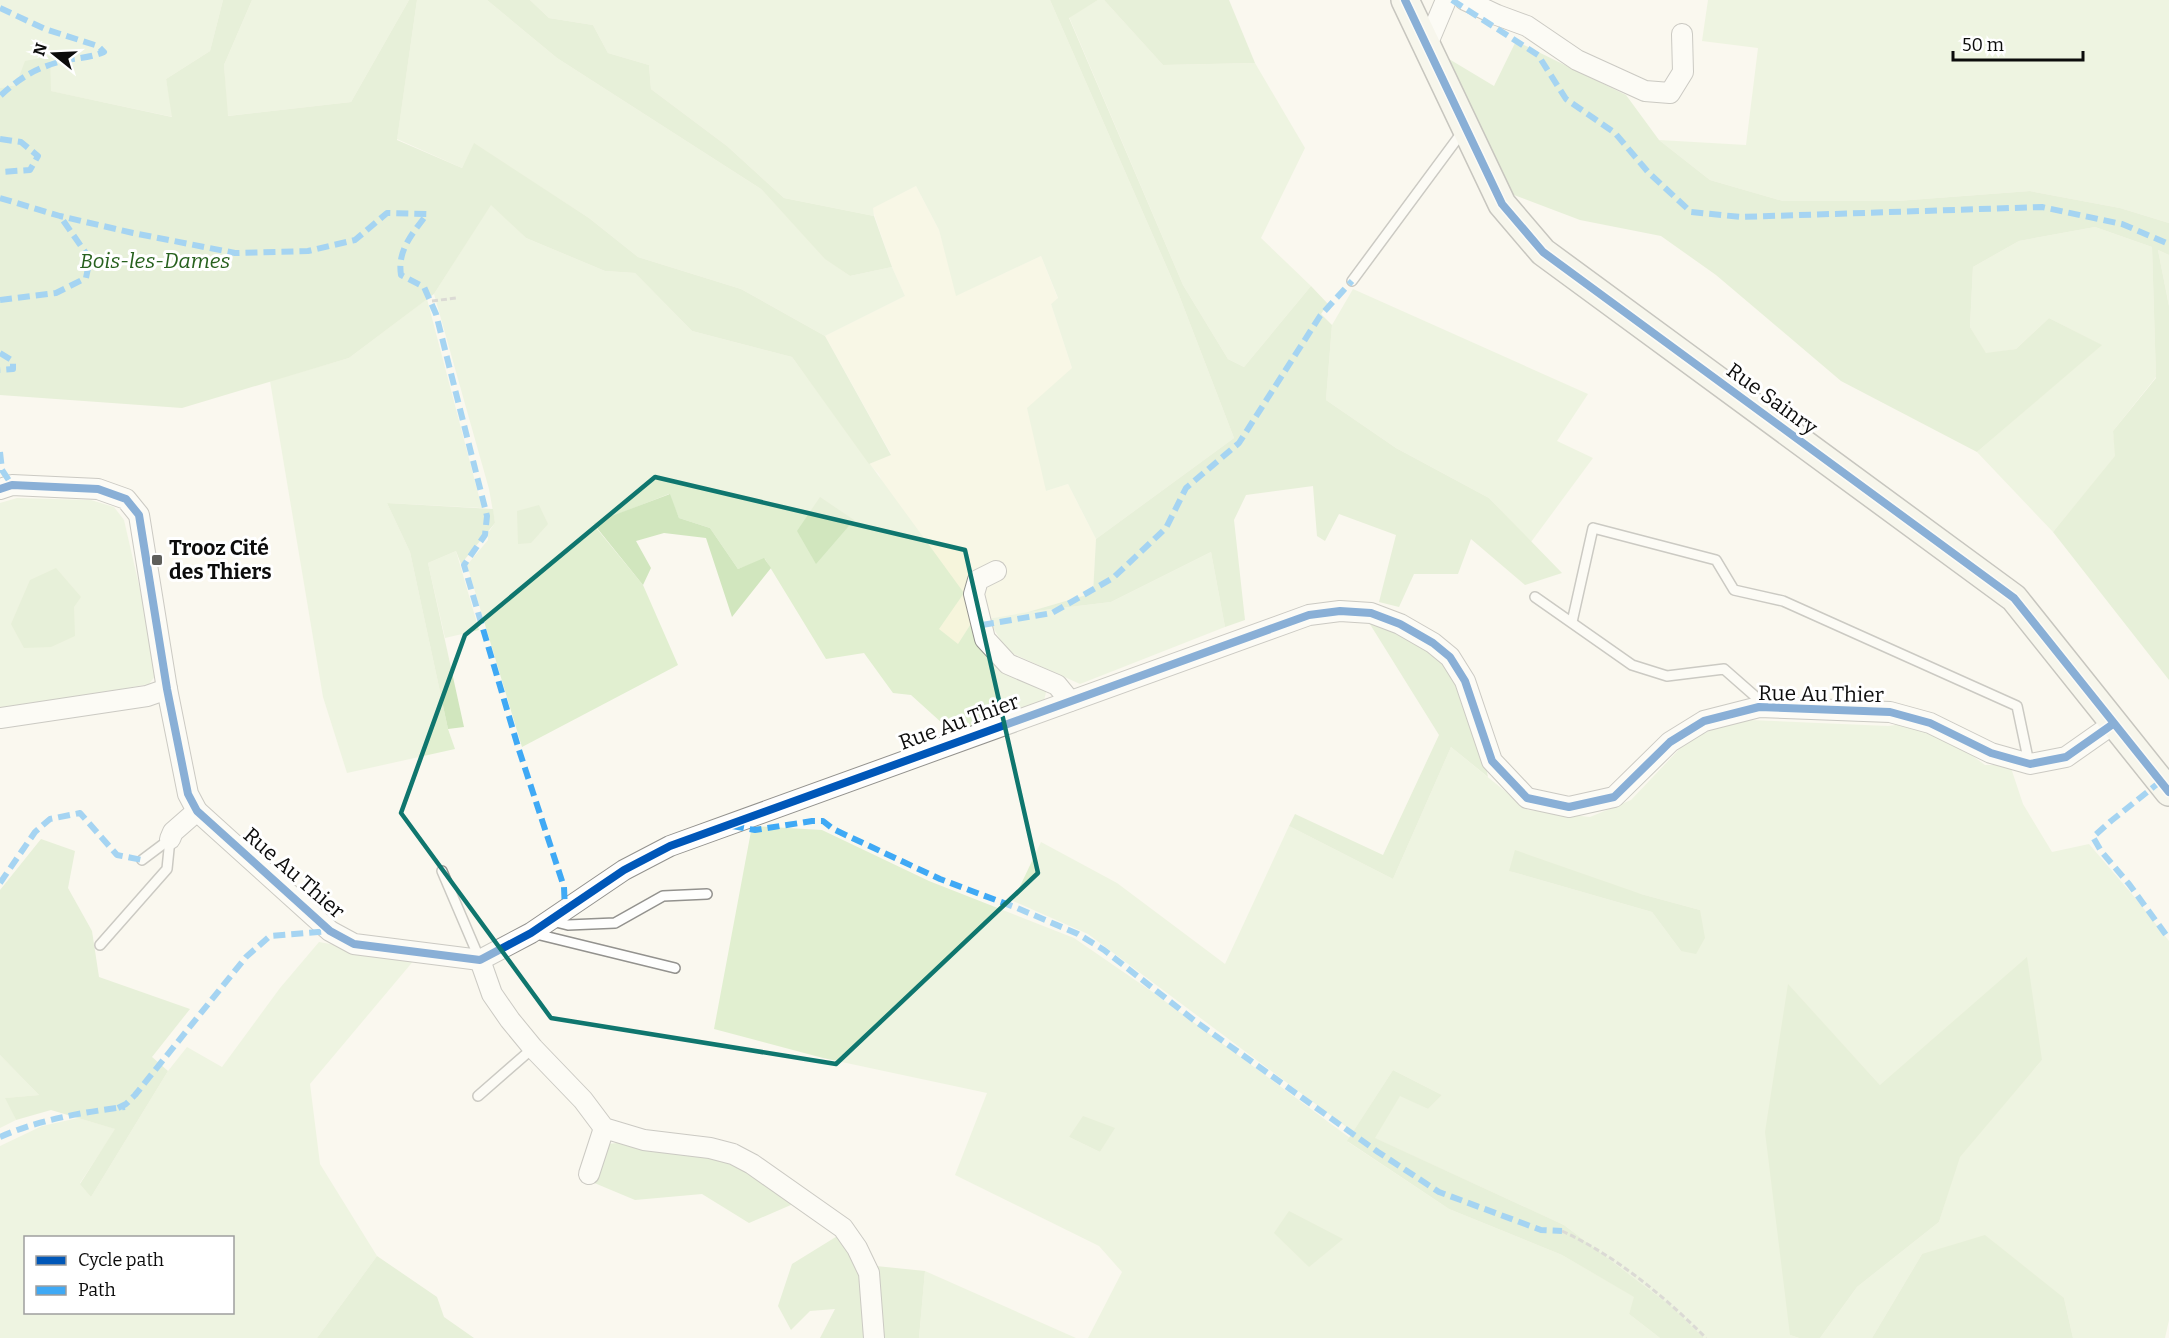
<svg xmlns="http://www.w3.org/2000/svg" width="2169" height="1338" font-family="Bitter,serif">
	<rect width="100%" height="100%" fill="#faf8ef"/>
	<!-- farmland -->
	<path fill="#f6f5dc" d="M916,186L939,230L957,295L1041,256L1058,299L1051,304L1072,368L1046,491L1068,484L1096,539L1093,593L1028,612L972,622L958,645L938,629L879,474L869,464L891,454L825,336L905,296L892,267L872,208Z"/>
	<!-- green -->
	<g fill="#e1efd0" fill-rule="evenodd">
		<path d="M0,0H223L210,51L166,79L173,117L50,91V57L16,85L0,88Z"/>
		<path d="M252,0H409L351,102L227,116L224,65Z"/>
		<path d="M417,0H487L557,58L761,189L826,259L850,276L892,267L905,296L825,336L741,289L638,257L589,218L474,144L462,168L397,139Z"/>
		<path d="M530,0H1050L1179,295L1234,438L1096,539L1068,484L1046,491L1027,408L1072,368L1051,304L1058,298L1041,256L956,296L939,230L916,186L873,208L874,216L784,198L727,146L651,89L649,65L608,53L593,25L549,18Z"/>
		<path d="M1098,0H1104L1163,65L1255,63L1305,148L1261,238L1311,286L1244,367L1228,359L1183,285L1069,17Z"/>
		<path d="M1708,0H2169V223L2120,208L2030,191L1897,201H1783L1710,180L1659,140L1746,145L1758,48L1702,41Z"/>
		<path d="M491,204L526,238L605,271L635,273L692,331L792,357L964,593L939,629L958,644L972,622L1047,688L1043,705L953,733L911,695L893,693L864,653L826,659L765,559L738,569L710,528L679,518L669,494L593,524L643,585L678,665L522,747L467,565L488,540V533L495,523L489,489L434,294Z"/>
		<path d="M2095,227L2152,247L2156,377L2113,431L2116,456L2053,532L1977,452L2101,345L2049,318L2016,349L1986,354L1970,327L1973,267L2019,241Z"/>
		<path d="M2158,250L2169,255V306Z"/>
		<path d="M1353,289L1588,394L1557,441L1593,458L1531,542L1489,498L1396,448L1326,400L1332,325Z"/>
		<path d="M427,299L482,508L387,503L410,552L448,729L455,749L347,773L323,697L270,381L349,358Z"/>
		<path d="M17,498L91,500L114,507L124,520L155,655L156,675L149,684L0,711V503Z"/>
		<path d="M456,551L479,630L445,638L428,563Z"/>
		<path d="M1211,552L1225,627L1080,684L1007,651L988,619L1028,612L1111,602Z"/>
		<path d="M1751,720L1888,726L1911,723L1944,735L1985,765H2010L2023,804L2052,852L2089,844L2137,900L2169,941V1320L2165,1338H2073L2064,1298L1922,1254L1872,1338H1820L1857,1287L1939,1222L1959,1157L2042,1060L1880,1085L1788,985L1790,1335L1799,1338H1704L1671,1306L1564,1225L1374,1138L1400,1095L1428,1109L1442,1095L1393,1070L1353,1132L1088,934L1013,901L1041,842L1117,883L1225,964L1289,826L1393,879L1451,747L1528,810L1590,817L1631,800L1688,740L1726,724ZM1509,871L1641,894L1700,910L1681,951L1652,912Z"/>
		<path d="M752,826L822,830L929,881L1074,938L1154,993L1350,1138L1348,1142L1449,1209L1562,1255L1635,1297L1629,1314L1660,1338H1088L1122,1272L1099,1246L955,1175L987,1093L823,1058L714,1029ZM1114,1128L1100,1152L1069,1137Z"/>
		<path d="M319,942L415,959L310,1084L320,1164L377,1256L317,1338H0V1146L42,1126L78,1118L116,1129L80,1183L91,1197L168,1071L187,1047L222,1067L280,988ZM26,1238H232V1312H26Z"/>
		<path d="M0,1055L39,1095L6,1098L16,1120L0,1128Z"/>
		<path d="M925,1271L1076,1338H919Z"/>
	</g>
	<!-- forest -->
	<g fill="#d1e6be">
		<path d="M223,0H252L224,65L228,116L351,102L409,0H417L397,140L462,168L474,143L589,218L638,257L741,289L825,336L891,455L869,464L792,357L692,331L635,273L605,271L526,238L491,205L434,294L349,358L182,408L0,395V88L16,85L25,61L50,56L51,91L172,117L166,79L210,51Z"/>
		<path d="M487,0H530L549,18L593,25L608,53L649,65L651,89L727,146L784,198L874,216L892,267L850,276L825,259L761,189L557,58Z"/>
		<path d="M1050,0H1098L1069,18L1183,285L1228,359L1244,367L1311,286L1328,304L1321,314L1332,325L1326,400L1396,448L1489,498L1562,573L1525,585L1471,539L1458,574H1414L1399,607L1379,602L1396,535L1339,514L1325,541L1317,536L1313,486L1246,495L1234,520L1245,620L1225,627L1211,552L1111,602L1028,612L1093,593L1096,539L1234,438L1179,295Z"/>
		<path d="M1104,0H1229L1255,63L1163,65Z"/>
		<path d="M1516,41L1626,95L1659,140L1710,180L1783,201H1897L2030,191L2120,208L2169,223V255L2158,250L2169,306V680L2053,532L2115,456L2113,431L2156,378L2152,247L2095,227L2019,241L1973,267L1970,327L1986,353L2016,349L2049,318L2102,345L1977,452L1841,381L1716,275L1661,236L1580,220L1506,192L1444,56L1494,86Z"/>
		<path d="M670,494L679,518L710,528L738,569L764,558L771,568L732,617L706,538L664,533L636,541L651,568L643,585L593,523Z"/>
		<path d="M820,497L854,520L816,564L797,531Z"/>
		<path d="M387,503L493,509L495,523L461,564L456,551L428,563L464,727L448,729L410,552Z"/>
		<path d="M539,505L548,524L531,543L518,544L517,511Z"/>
		<path d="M56,568L81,597L74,607L75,636L51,647L24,648L11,624L30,580Z"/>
		<path d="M1368,621L1382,623L1454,668L1481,741L1488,777L1451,747L1393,879L1289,826L1295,814L1383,855L1439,735Z"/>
		<path d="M41,839L75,851L68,888L92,931L99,977L190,1009L152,1057L168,1071L91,1197L80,1184L115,1129L51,1110L16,1120L5,1098L39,1095L0,1055V890Z"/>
		<path d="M1515,850L1641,894L1700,910L1705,938L1696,954L1681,951L1652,912L1509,871Z"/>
		<path d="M2027,957L2042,1060L1960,1157L1939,1222L1857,1287L1820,1338H1799L1790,1335L1765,1132L1788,984L1880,1085Z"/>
		<path d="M1393,1070L1442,1095L1428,1109L1400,1096L1375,1138L1564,1225L1671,1306L1704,1338H1660L1629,1314L1634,1297L1562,1255L1449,1209L1347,1141Z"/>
		<path d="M1083,1116L1115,1128L1100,1152L1069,1137Z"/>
		<path d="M684,1137L800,1201L749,1223L702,1194L635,1200L592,1182L606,1144Z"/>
		<path d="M1289,1211L1343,1239L1309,1267L1274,1233Z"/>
		<path d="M839,1235L876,1266L925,1271L919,1338H820L835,1309L810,1311L791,1330L778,1306L792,1264Z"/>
		<path d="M1985,1235L2064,1298L2073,1338H1872L1922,1254Z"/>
		<path d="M377,1256L437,1297L444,1317L474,1338H317Z"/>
	</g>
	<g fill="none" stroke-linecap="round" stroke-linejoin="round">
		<!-- lane casing -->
		<g stroke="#93928e" stroke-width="12">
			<g id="lane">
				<path d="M1352,281L1463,131"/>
				<path d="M1535,597L1632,665L1667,676L1724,669L1765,705"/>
				<path d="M1572,622L1593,528L1716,560L1734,590L1783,601L2017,706L2029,763"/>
				<path d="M142,860L170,839"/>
				<path d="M442,871L480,960"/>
				<path d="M552,921L568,925L615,923L663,896L707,894"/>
				<path d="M532,933L675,968"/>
				<path d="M100,945L167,869L170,839"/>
				<path d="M478,1096L533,1048"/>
			</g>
		</g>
		<!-- street casing -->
		<g stroke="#93928e" stroke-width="22">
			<g id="street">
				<path d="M1465,0L1497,15L1527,26L1577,60L1645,91L1670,93L1683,72L1682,34"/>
				<path d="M1427,45L1446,0"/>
				<path d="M0,489L12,485L98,489L126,499L139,515L167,689L188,794L197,811L330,931L354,944L480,960L531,933L624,870L670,846L1309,615L1340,611L1371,613L1400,624L1433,643L1450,657L1465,681L1492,761L1527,798L1569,807L1614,797L1670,742L1704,721L1759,707L1890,712L1930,723L1991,753L2030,764L2066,757L2113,724"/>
				<path d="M996,571L978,580L974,594L985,639L1008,664L1057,685L1070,701"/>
				<path d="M0,718L147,696L167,689"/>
				<path d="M170,839L173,832L197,811"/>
				<path d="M480,960L492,994L510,1020L533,1048L583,1100L604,1128L644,1140L710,1148L733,1154L752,1164L843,1228L857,1248L869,1273L874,1338"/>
				<path d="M589,1174L604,1128"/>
			</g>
		</g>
		<!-- secondary casing -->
		<g stroke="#8a8985" stroke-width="30">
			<path id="secondary" d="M1405,0L1502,204L1543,252L2014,598L2169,792"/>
		</g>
		<!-- path -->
		<g stroke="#b7b7b5" stroke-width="3" stroke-dasharray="6 3" stroke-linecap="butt">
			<path d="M432,301L456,298"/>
			<path d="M1562,1231C1616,1256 1664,1296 1706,1338"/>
		</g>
		<!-- lane -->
		<use href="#lane" stroke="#fefefd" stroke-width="9"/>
		<!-- street -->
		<use href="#street" stroke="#fefefd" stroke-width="20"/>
		<!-- secondary -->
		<use href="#secondary" stroke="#f4f4e8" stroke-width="27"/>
		<!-- quiet -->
		<g stroke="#3fa9f5" stroke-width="6" stroke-dasharray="12 6" stroke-linecap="butt">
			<path d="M1452,0L1538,55L1566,99L1615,133L1648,172L1691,212L1741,217L2042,207L2122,224L2169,244"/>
			<path d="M0,8L45,29L98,46L104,52C90,58 76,58 62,61C34,69 21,77 0,96"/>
			<path d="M0,139L21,142L38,156L30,170L0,172"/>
			<path d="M0,198L60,216L133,233L235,253L308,251L355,240L387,213L427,214C413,233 397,250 401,275L424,287L436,314L487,516L485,535L464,565L519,750L564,887L565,911"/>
			<path d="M0,300L56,293L86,278L90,259L60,216"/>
			<path d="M0,353L13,361V369L0,370"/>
			<path d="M0,452L2,470L12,485"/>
			<path d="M982,625L1052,613L1113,578L1166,528L1186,488L1239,443L1320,316L1352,281"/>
			<path d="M2161,781L2111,821L2093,837L2101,851L2129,884L2169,939"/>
			<path d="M732,826L755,830L812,821H823L833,829L940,879L1017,908L1078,934L1104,950L1195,1021L1378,1152L1439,1192L1541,1230L1562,1231"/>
			<path d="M0,883L35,832L50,819L80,813L117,855L142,860"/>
			<path d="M118,1108L126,1104L135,1095L246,957L270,936L330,931"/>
			<path d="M0,1137C38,1120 83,1112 125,1107"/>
		</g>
		<!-- cycleway casing -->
		<g stroke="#fff" stroke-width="11">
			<g id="cycleway">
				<path d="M1405,0L1502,204L1543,252L2014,598L2169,792"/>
				<path d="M0,489L12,485L98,489L126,499L139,515L167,689L188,794L197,811L330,931L354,944L480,960L531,933L624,870L670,846L1309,615L1340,611L1371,613L1400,624L1433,643L1450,657L1465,681L1492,761L1527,798L1569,807L1614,797L1670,742L1704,721L1759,707L1890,712L1930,723L1991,753L2030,764L2066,757L2113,724"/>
			</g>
		</g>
		<!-- cycleway -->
		<use href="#cycleway" stroke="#0057b8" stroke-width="8"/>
	</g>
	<!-- marked area -->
	<path d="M0 0H2169V1338H0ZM655,477L965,550L1038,873L836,1064L551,1018L401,813L465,635Z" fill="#faf8ef" fill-opacity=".55" fill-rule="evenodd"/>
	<path fill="none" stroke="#0f766e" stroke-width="4.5" stroke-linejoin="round" d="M655,477L965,550L1038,873L836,1064L551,1018L401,813L465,635Z"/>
	<!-- markers -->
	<rect fill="#5f5f5b" stroke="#fff" stroke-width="2" x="151" y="554" width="12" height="12" rx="3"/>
	<g text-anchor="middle" stroke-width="6" stroke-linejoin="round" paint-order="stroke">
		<!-- park labels -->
		<g font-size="21" font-style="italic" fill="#27611e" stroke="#fff">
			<text x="155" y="268">Bois-les-Dames</text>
		</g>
		<!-- street labels -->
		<g font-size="21" fill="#0c0c0c" stroke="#fff">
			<text transform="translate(1772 399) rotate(36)" y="7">Rue Sainry</text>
			<text transform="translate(1821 694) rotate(1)" y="7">Rue Au Thier</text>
			<text transform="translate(959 722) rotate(-20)" y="7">Rue Au Thier</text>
			<text transform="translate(294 873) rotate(41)" y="7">Rue Au Thier</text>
		</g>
		<!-- poi labels -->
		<g font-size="21" font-weight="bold" fill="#0c0c0c" stroke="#fff" text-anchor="start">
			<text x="169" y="555">Trooz Cité<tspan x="169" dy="24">des Thiers</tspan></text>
		</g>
	</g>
	<!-- legend -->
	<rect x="24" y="1236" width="210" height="78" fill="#ffffff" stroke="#9e9e9e" stroke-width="1.5"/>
	<rect x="36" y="1256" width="30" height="9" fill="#0057b8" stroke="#9e9e9e" stroke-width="1.5"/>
	<text x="78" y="1266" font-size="18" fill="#0c0c0c">Cycle path</text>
	<rect x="36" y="1286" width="30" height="9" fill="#3fa9f5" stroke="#9e9e9e" stroke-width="1.5"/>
	<text x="78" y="1296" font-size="18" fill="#0c0c0c">Path</text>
	<!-- north arrow -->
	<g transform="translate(54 54) rotate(288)" stroke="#ffffff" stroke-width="4.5" paint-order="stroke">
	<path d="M0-4.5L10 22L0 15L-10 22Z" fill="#0c0c0c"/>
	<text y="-9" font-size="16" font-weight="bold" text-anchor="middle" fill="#0c0c0c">N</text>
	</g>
	<!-- scale -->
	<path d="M1953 51v9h130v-9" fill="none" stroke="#0c0c0c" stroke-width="3"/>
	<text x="1962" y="51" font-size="18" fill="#0c0c0c" stroke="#ffffff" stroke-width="4.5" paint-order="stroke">50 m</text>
</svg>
